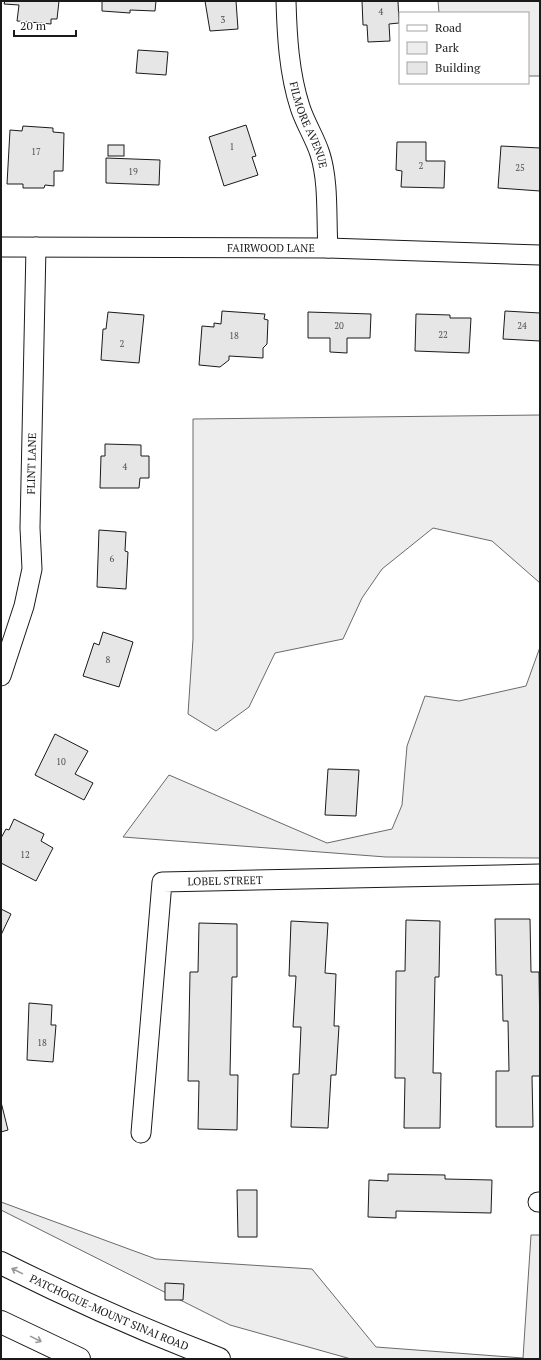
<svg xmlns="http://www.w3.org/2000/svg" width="541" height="1360" font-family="'PT Serif',serif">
	<rect width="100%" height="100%" fill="#fff"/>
	<!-- green -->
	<g fill="#ededed" stroke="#6a6a6a">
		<path d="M438,1H540V76H528V13H439Z"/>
		<path d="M540,415V583L492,541L433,528L382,569L362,598L343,639L275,653L249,707L216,731L188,714L193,639V419Z"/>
		<path d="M540,647V858L386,857L123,837L169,775L327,843L392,829L402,805L407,746L425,696L459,701L526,686Z"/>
		<path d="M1,1202L156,1259L312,1269L376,1347L523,1358L531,1235H540V1359H351L230,1325L1,1210Z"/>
	</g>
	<!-- building -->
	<g fill="#e6e6e6" stroke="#1a1a1a">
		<path d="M5,1H59L57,19H51V24L17,21L19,5L4,4Z"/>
		<path d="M102,1H156L155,11L130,10V13L102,11Z"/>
		<path d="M205,1H236L238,29L210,31Z"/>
		<path d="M362,1H398L399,23L389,24L390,41L368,42L367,25H363Z"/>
		<path d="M138,50L168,52L166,75L136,73Z"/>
		<path d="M246,125L256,156L252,157L258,175L224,186L209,137Z"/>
		<path d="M23,126L53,128V132L64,133L63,171H54V186L45,185L44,188H23V184H7L10,130L22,131Z"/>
		<path d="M397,142H426V161H445L444,188L401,187L402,171L396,170Z"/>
		<rect x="108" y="145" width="16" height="11"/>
		<path d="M501,146L540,148V191L498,188Z"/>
		<path d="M106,158L160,160L159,185L106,183Z"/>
		<path d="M222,311L265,314L264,319L268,320L267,344L263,348V358L229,356V360L220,367L199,365L202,326L214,327V323L221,324Z"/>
		<path d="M505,311L540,313V341L503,339Z"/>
		<path d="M108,312L144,315L139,363L101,360L103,329H106Z"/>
		<path d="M308,312L371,314L370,338H347V353L330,352V338H308Z"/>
		<path d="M416,314L450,315V318H471L469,353L415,351Z"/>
		<path d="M105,444L141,445V456H149V478H140L139,488H100L101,456H105Z"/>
		<path d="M99,530L126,532L125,551L128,552L126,589L97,587Z"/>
		<path d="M103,632L133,642L119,687L83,676L94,643L99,645Z"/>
		<path d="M55,734L88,751L75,774L93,783L84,800L35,775Z"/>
		<path d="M328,769L359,770L356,816L325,815Z"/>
		<path d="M14,819L44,834L41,841L53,848L36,881L1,863V838L6,829L9,830Z"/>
		<path d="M1,909L11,914L1,935Z"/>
		<path d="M495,919H530L531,972H539L540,1037V1076H532L533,1127H496V1071H509L508,1021H503L502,975H496Z"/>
		<path d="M406,920L440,921L439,977H435L433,1073H441L440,1128H404L405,1078H395L396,971H405Z"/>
		<path d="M291,921L328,923L325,973L336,974L334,1026H339L336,1075H331L328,1128L291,1127L293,1074H299L301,1027H293L296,976H289Z"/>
		<path d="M199,923L237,924V977H232L230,1075H238L237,1130L198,1129L199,1081H188L190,972H198Z"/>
		<path d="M29,1003L52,1005L51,1025H56L53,1062L27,1060Z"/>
		<path d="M1,1102L8,1130L1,1132Z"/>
		<path d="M388,1174L445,1175V1179L492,1180L491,1213L396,1211V1218L368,1217L369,1180L388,1181Z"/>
		<path d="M237,1190H257V1237H238Z"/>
		<path d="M165,1283L184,1284L183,1300H165Z"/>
	</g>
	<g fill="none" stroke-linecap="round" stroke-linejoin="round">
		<!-- street casing -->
		<g stroke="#1a1a1a" stroke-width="21">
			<g id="street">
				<path id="s1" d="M286,1C287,36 289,73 300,107C305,123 315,138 320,154C329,182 326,219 328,248"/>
				<path id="s2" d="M1,247L328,248L540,255"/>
				<path id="s3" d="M1,676L24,606L32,569L30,528L36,247"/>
				<path id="s4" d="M141,1133L162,882L540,874"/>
				<path d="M538,1202H540"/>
			</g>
		</g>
		<!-- highway casing -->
		<g stroke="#1a1a1a" stroke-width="24">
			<g id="highway">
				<path id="s5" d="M1,1263C73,1299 145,1331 219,1359"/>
				<path d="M1,1322L79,1359"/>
			</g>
		</g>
		<!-- street -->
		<use href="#street" stroke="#fff" stroke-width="19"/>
		<!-- highway -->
		<use href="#highway" stroke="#fff" stroke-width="22"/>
	</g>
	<!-- one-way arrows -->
	<defs><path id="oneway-shaft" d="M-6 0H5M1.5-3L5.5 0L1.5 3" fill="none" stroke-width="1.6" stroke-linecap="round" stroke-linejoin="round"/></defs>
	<g stroke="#989898">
		<use href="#oneway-shaft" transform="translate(17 1271) rotate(-154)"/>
		<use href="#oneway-shaft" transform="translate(36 1339) rotate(26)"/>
	</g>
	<g text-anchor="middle" stroke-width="3" stroke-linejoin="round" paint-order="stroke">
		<!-- number labels -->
		<g font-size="9" fill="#4d4d4d">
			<text x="381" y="15">4</text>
			<text x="223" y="23">3</text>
			<text x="232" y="150">1</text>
			<text x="36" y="155">17</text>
			<text x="421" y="169">2</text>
			<text x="520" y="171">25</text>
			<text x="133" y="175">19</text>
			<text x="339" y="329">20</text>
			<text x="522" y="329">24</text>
			<text x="443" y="338">22</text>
			<text x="234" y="339">18</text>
			<text x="122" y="347">2</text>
			<text x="125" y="470">4</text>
			<text x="112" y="562">6</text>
			<text x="108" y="663">8</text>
			<text x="61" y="765">10</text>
			<text x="25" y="858">12</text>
			<text x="42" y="1046">18</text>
		</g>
		<!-- street labels -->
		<g font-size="11" fill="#1a1a1a" stroke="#fff">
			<text dy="4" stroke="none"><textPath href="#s1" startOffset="127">FILMORE AVENUE</textPath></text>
			<text dy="4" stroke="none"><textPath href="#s2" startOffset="270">FAIRWOOD LANE</textPath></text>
			<text dy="4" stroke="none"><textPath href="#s3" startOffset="217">FLINT LANE</textPath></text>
			<text dy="4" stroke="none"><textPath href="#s4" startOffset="315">LOBEL STREET</textPath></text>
			<text dy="4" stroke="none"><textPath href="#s5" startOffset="119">PATCHOGUE-MOUNT SINAI ROAD</textPath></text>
		</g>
	</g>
	<!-- border -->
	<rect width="541" height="1360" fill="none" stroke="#1a1a1a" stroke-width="4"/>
	<!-- legend -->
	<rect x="399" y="12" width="130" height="72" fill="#ffffff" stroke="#a3a3a3"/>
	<rect x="407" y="25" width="20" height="6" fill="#ffffff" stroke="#a3a3a3"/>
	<text x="435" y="32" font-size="12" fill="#1a1a1a">Road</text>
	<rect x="407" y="42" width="20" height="12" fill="#ededed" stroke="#a3a3a3"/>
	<text x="435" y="52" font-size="12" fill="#1a1a1a">Park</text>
	<rect x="407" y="62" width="20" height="12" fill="#e6e6e6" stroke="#a3a3a3"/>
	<text x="435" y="72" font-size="12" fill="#1a1a1a">Building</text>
	<!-- scale -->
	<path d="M14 30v6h62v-6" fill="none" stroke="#1a1a1a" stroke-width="2"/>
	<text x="20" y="30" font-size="12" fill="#1a1a1a" stroke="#ffffff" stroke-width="3" paint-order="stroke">20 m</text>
</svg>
